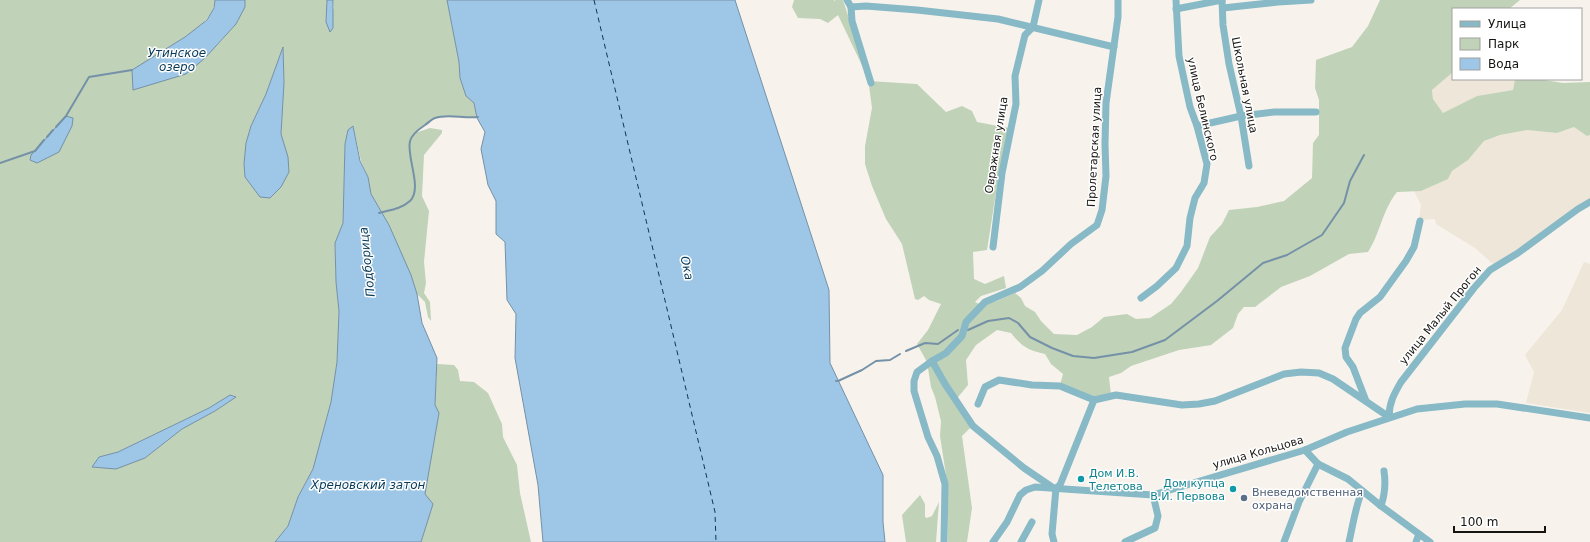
<svg xmlns="http://www.w3.org/2000/svg" width="1590" height="542" font-family="'DejaVu Sans',sans-serif">
	<rect width="100%" height="100%" fill="#f7f3ec"/>
	<!-- built -->
	<g fill="#eee6d8">
		<path d="M1453,72V79H1515L1513,90L1477,96L1443,113L1433,99L1432,90Z"/>
		<path d="M1574,127L1587,136L1590,135V200L1506,258L1493,264L1475,248L1436,224L1435,219L1419,220L1421,205L1414,191H1421L1448,179L1452,171L1468,160L1484,141L1500,135L1527,130L1557,133Z"/>
		<path d="M1584,262L1590,264V413L1526,403L1534,372L1525,355L1562,310Z"/>
	</g>
	<!-- green -->
	<g fill="#c0d2b8" fill-rule="evenodd">
		<path d="M0,0H215C213,24 183,38 165,50L205,58C219,41 243,23 245,0H327L326,22L334,8L333,0H447L459,62L460,78L466,96L474,103L477,118C464,118 448,114 436,118C428,121 421,128 415,133L430,128L442,130V133L424,155L422,196L429,211L424,262L426,283L424,293L430,302L431,321L428,317L425,302L417,294L389,225L371,194L368,177L361,161L353,126L345,144L343,223L335,243L336,282L339,311L337,362L331,402L313,469L298,497L288,526L275,542H0ZM283,48L284,83L281,134L251,126L266,94ZM230,395L236,397L215,411L182,429L145,458L99,457L118,452L209,408Z"/>
		<path d="M794,0H834L835,2V0H843L869,81L917,84L946,112L962,106L972,111L977,122L1009,128L997,186L987,250L973,252L974,279L985,284L1004,276L1006,288L981,296L975,302L981,305L997,301L1015,293L1021,298L1025,306L1035,312L1041,321L1054,334L1077,335L1092,327L1104,317L1127,314L1136,319L1150,318L1171,304L1181,292L1198,268L1210,237L1222,224L1229,210L1257,207L1284,201L1312,178L1313,143L1319,135V100L1315,88L1316,60L1352,47L1368,26L1380,0H1520L1509,9H1453V72L1432,90L1433,99L1443,113L1477,96L1513,90L1515,79H1538L1563,83L1590,82V135L1587,136L1574,127L1557,133L1527,130L1500,135L1484,141L1468,160L1452,171L1448,179L1421,191L1397,192C1382,211 1380,234 1368,252L1349,254L1310,276L1281,287L1255,307H1244L1238,314L1233,328L1211,345L1179,350L1131,366L1121,373L1109,377L1111,395L1094,399L1060,385L1063,374L1051,364L1045,354C1028,350 1022,347 1011,333L997,330L976,345L966,360L968,385L954,402L971,427L962,436L972,508L967,542H948V488L940,436L941,421L935,397L931,387L927,362L917,344L928,330L941,304L929,300L924,296L918,300L915,299L902,244L886,219L872,186L865,164V146L872,108L868,78L838,15L828,23L820,19L798,18L792,7Z"/>
		<path d="M437,364L454,365L458,370L460,381L474,382L488,393L502,424L503,437L517,465L520,493L531,542H421L433,504L425,494L439,413L435,406Z"/>
		<path d="M920,495L925,504V517L927,518L932,516L939,502L936,542H906L902,515Z"/>
	</g>
	<!-- water -->
	<g fill="#9ec6e7" stroke="#7591a7">
		<path d="M215,0H245V7L236,24L205,58L186,74L133,90L132,70L185,37L207,20L214,8Z"/>
		<path d="M327,0H333V28L330,32L326,22Z"/>
		<path d="M447,0H735L829,290L830,363L883,475V522L885,542H543L538,485L515,358L516,314L507,300L505,242L496,234V201L488,185L481,149L485,132L477,118L474,103L466,96L460,78L459,62Z"/>
		<path d="M283,47L284,83L281,134L288,157L289,172L281,187L270,198L260,197L245,177L244,164L246,143L251,126L266,94Z"/>
		<path d="M66,116L73,118L72,126L59,152L37,163L30,160L31,155Z"/>
		<path d="M353,126L360,161L368,177L371,194L389,225L411,275L417,294L422,323L437,358L435,405L439,413L425,494L433,504L421,542H275L288,526L298,497L313,469L331,402L337,362L339,311L336,282L335,243L343,223L345,144L348,130Z"/>
		<path d="M230,395L236,397L215,411L182,429L145,458L116,469L92,467L99,457L118,452L209,408Z"/>
	</g>
	<g fill="none" stroke-linecap="round" stroke-linejoin="round">
		<!-- stream -->
		<g stroke="#7591a7" stroke-width="2">
			<path d="M56,127L66,116L89,77L132,70"/>
			<path d="M47,137L53,130"/>
			<path d="M0,163L35,151L44,140"/>
			<path d="M379,213C390,210 401,209 410,201C423,188 406,157 410,141C412,134 419,129 425,125C428,123 432,119 435,118C448,113 464,119 478,117"/>
			<path d="M968,330L988,321L1009,318L1018,323L1030,337L1052,348L1073,356L1094,358L1132,352L1165,340L1217,301L1263,263L1287,255L1322,235L1344,203L1350,181L1364,155"/>
			<path d="M906,351L925,343L938,344L958,330"/>
			<path d="M836,381H838L862,370L876,361L890,360L900,354"/>
		</g>
		<!-- ferry -->
		<path stroke="#073959" stroke-width="1" stroke-dasharray="5 4" stroke-linecap="butt" d="M594,0L715,512L716,542"/>
		<!-- minor -->
		<g stroke="#87b9c6" stroke-width="7">
			<path d="M847,0L851,7L852,21L871,83"/>
			<path d="M1222,0L1223,25L1229,64L1241,116L1249,166"/>
			<path d="M851,7L866,6L917,10L998,19L1114,47"/>
			<path d="M1223,8L1278,2L1311,0"/>
			<path d="M1176,9L1222,0"/>
			<path d="M1197,126L1241,116L1274,112H1316"/>
			<path d="M993,247L1002,173L1016,104L1015,76L1025,35L1033,27L1039,0"/>
			<path d="M1141,298L1157,286L1176,268L1187,246L1190,218L1195,198L1204,183L1207,164L1197,126L1190,107L1179,56L1176,0"/>
			<path d="M932,361L945,384L973,426L1024,468L1052,487"/>
			<path d="M1366,401L1353,367L1346,357L1345,348L1356,319L1360,313L1380,297L1406,261L1414,247L1420,221"/>
			<path d="M978,404L985,387L999,380L1032,385L1060,386L1094,400L1116,395L1182,405L1199,404L1215,401L1284,374L1301,372L1319,373L1333,379L1389,417"/>
			<path d="M1389,417C1389,403 1394,394 1401,382L1474,288L1490,270L1518,253L1578,209L1590,202"/>
			<path d="M1305,450L1318,464L1348,479L1381,506L1430,542"/>
			<path d="M1381,506C1385,494 1386,484 1384,471"/>
			<path d="M944,542L945,484L937,456L928,437L914,391V381L917,372L932,361L946,353L962,336L966,322L985,302L1020,287L1042,271L1071,244L1097,225L1102,210L1106,176L1105,144L1106,103L1118,17V0"/>
			<path d="M993,542L1007,522L1020,495L1026,490L1035,487L1153,495L1305,450L1347,432L1417,409L1465,404H1497L1590,418"/>
			<path d="M1021,542L1032,522"/>
			<path d="M1054,542L1052,534L1056,488L1060,485L1094,400"/>
			<path d="M1125,542L1155,528L1158,516L1153,495"/>
			<path d="M1284,542L1299,502L1318,464"/>
			<path d="M1349,542C1353,525 1355,508 1362,491"/>
			<path d="M1416,542L1419,534"/>
		</g>
	</g>
	<!-- markers -->
	<g fill="#0f9aa8" stroke="#fff" stroke-width="1.5">
		<circle cx="1081" cy="479" r="4"/>
		<circle cx="1233" cy="489" r="4"/>
	</g>
	<circle fill="#5c6f8a" stroke="#fff" stroke-width="1.5" cx="1244" cy="498" r="4"/>
	<g text-anchor="middle" stroke-width="3" stroke-linejoin="round" paint-order="stroke">
		<!-- street labels -->
		<g font-size="11" fill="#151411" stroke="#fff">
			<text transform="translate(1245 85) rotate(79)" y="4">Школьная улица</text>
			<text transform="translate(1203 109) rotate(77)" y="4">улица Белинского</text>
			<text transform="translate(996 145) rotate(-81)" y="4">Овражная улица</text>
			<text transform="translate(1094 147) rotate(-87)" y="4">Пролетарская улица</text>
			<text transform="translate(1440 315) rotate(-51)" y="4">улица Малый Прогон</text>
			<text transform="translate(1258 452) rotate(-16)" y="4">улица Кольцова</text>
		</g>
		<!-- culture labels -->
		<g font-size="11" fill="#0d838f" stroke="#fff" text-anchor="start">
			<text x="1089" y="477">Дом И.В.<tspan x="1089" dy="13">Телетова</tspan></text>
			<text x="1225" y="487" text-anchor="end">Дом купца<tspan x="1225" dy="13">В.И. Первова</tspan></text>
		</g>
		<!-- service labels -->
		<g font-size="11" fill="#4e5e75" stroke="#fff" text-anchor="start">
			<text x="1252" y="496">Вневедомственная<tspan x="1252" dy="13">охрана</tspan></text>
		</g>
		<!-- water labels -->
		<g font-size="12" font-style="italic" fill="#073959" stroke="#fff">
			<text x="177" y="57">Утинское<tspan x="177" dy="14">озеро</tspan></text>
			<text transform="translate(367 262) rotate(-96)" y="4">Подборица</text>
			<text transform="translate(687 268) rotate(78)" y="4">Ока</text>
			<text x="368" y="489">Хреновский затон</text>
		</g>
	</g>
	<!-- legend -->
	<rect x="1452" y="8" width="130" height="72" fill="#ffffff" stroke="#a1a1a0"/>
	<rect x="1460" y="21" width="20" height="6" fill="#87b9c6" stroke="#a1a1a0"/>
	<text x="1488" y="28" font-size="12" fill="#151411">Улица</text>
	<rect x="1460" y="38" width="20" height="12" fill="#c0d2b8" stroke="#a1a1a0"/>
	<text x="1488" y="48" font-size="12" fill="#151411">Парк</text>
	<rect x="1460" y="58" width="20" height="12" fill="#9ec6e7" stroke="#a1a1a0"/>
	<text x="1488" y="68" font-size="12" fill="#151411">Вода</text>
	<!-- scale -->
	<path d="M1454 526v6h91v-6" fill="none" stroke="#151411" stroke-width="2"/>
	<text x="1460" y="526" font-size="12" fill="#151411" stroke="#ffffff" stroke-width="3" paint-order="stroke">100 m</text>
</svg>
